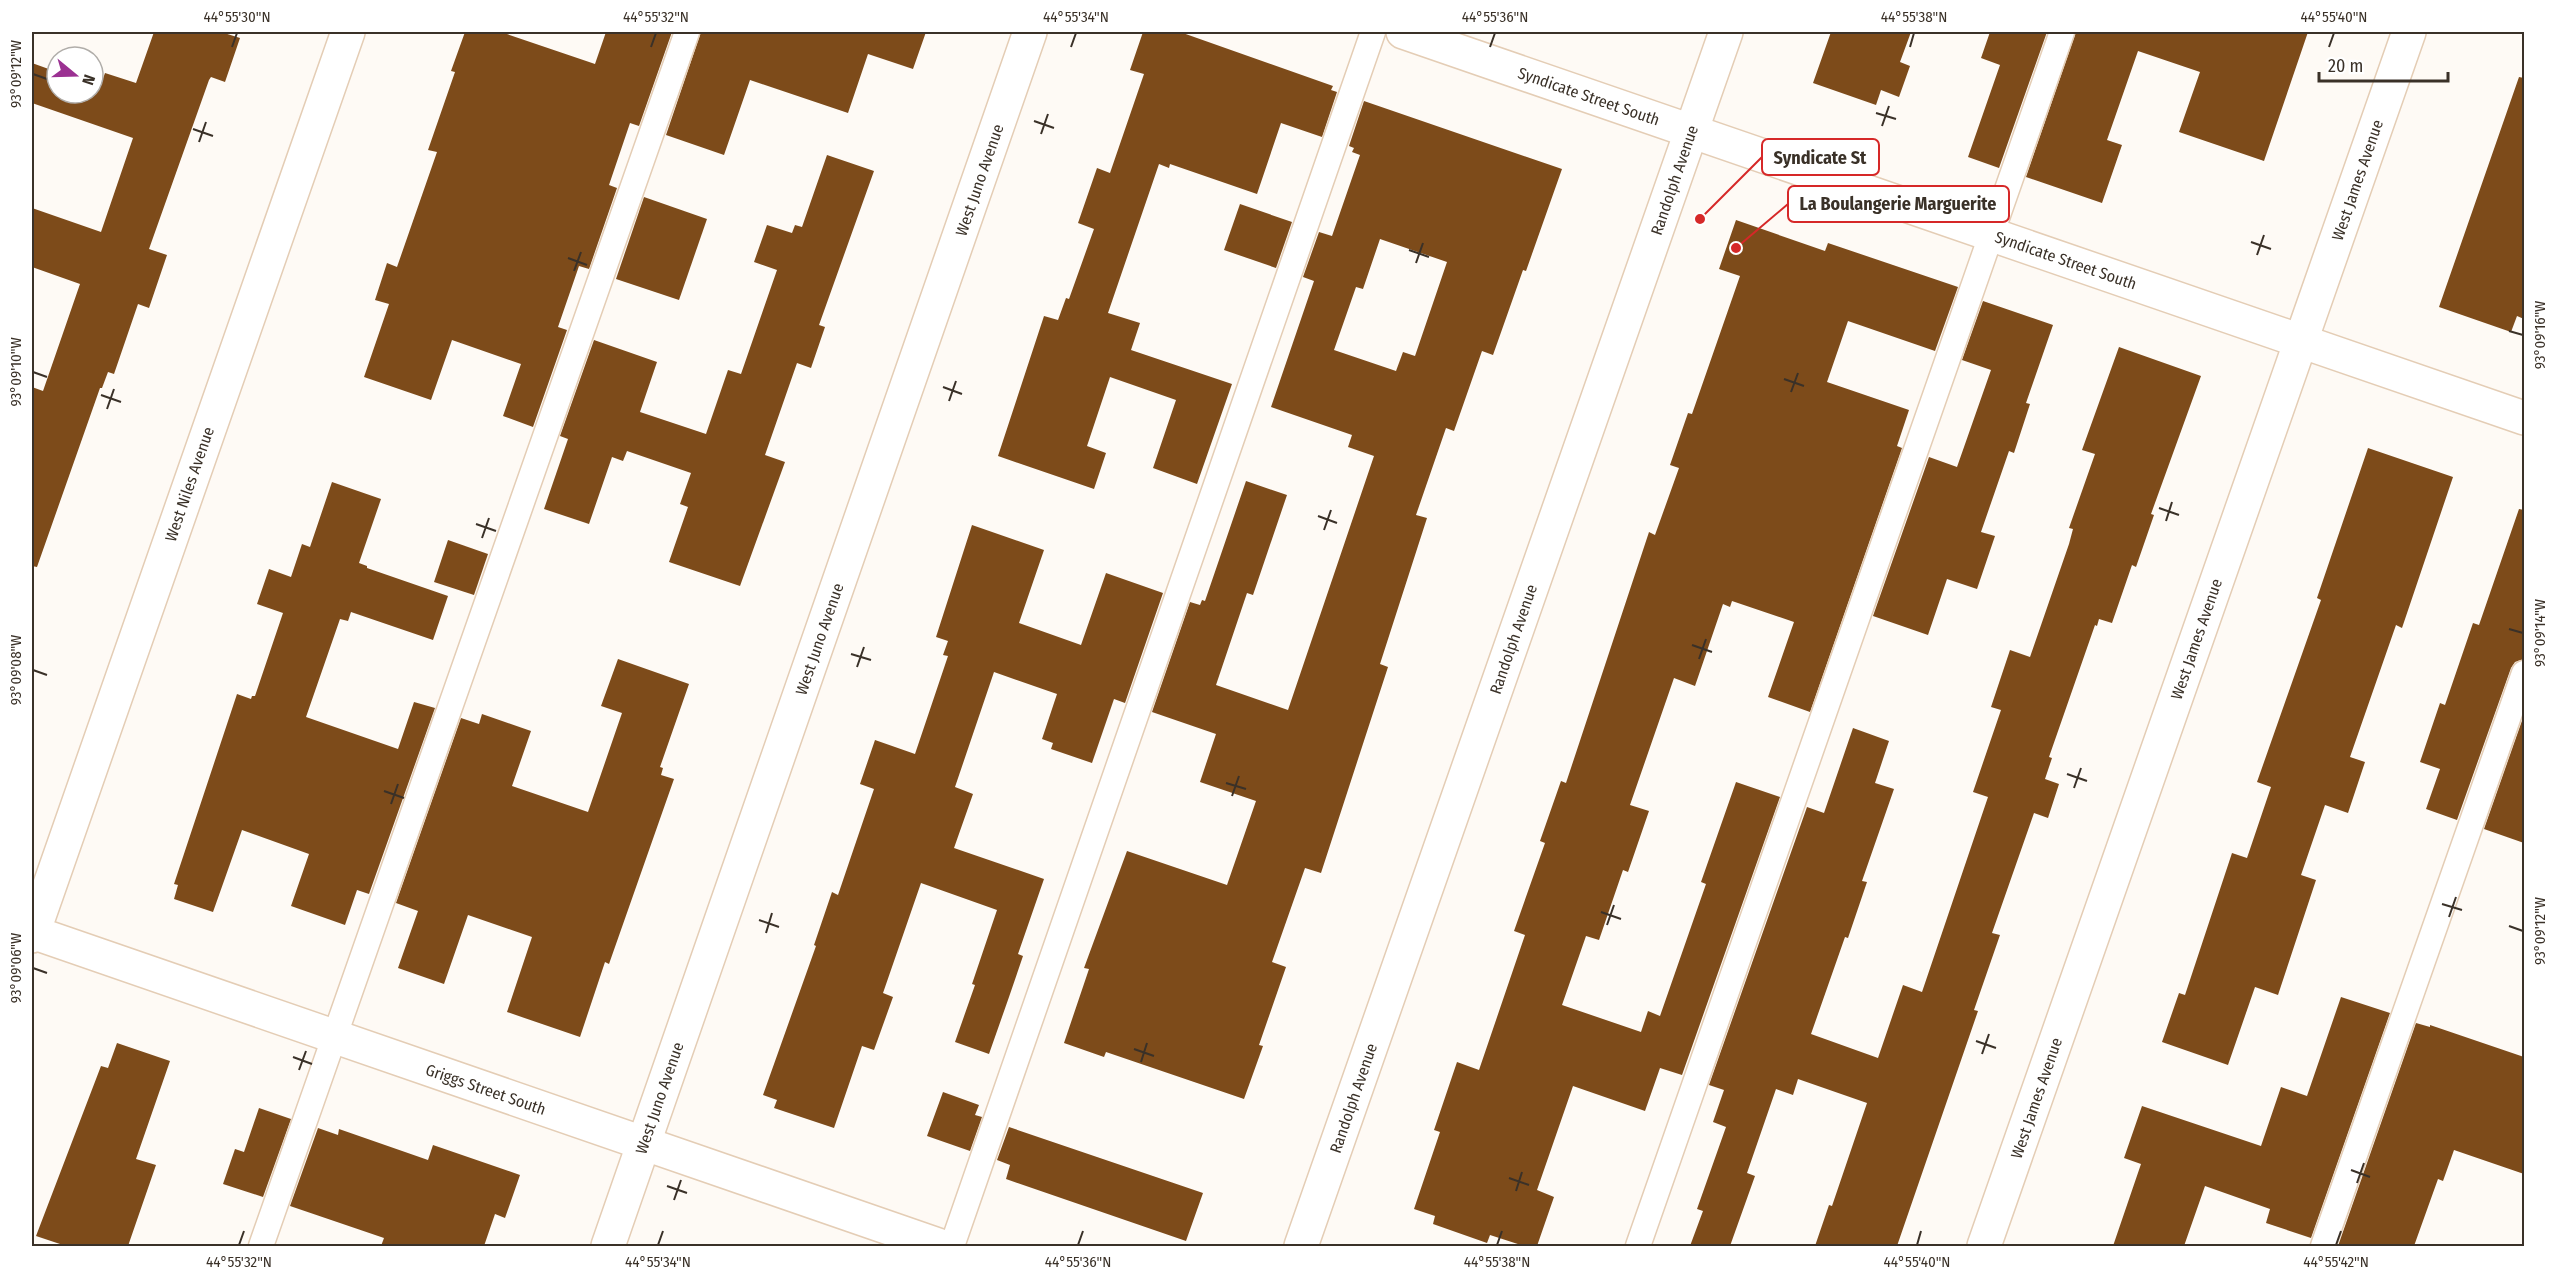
<svg xmlns="http://www.w3.org/2000/svg" width="2556" height="1278" font-family="'Fira Sans Condensed',sans-serif">
	<rect width="100%" height="100%" fill="#fefaf5"/>
	<!-- building -->
	<g fill="#7d4b1a" fill-rule="evenodd">
		<path d="M154,32H221L240,38L225,82L211,77L209,80L149,249L167,255L149,308L138,304L114,374L108,372L102,388H100L37,567L32,566V387L43,391L80,284L32,267V208L101,232L133,138L32,103V63L57,72V93H93V85L100,87L105,73L136,83Z"/>
		<path d="M465,32H501L595,64L606,32H672L639,126L630,123L609,185L617,188L589,269L579,266L558,327L567,330L533,427L503,416L521,364L452,340L431,400L364,377L389,304L375,300L387,263L397,267L437,152L428,150L455,72L451,71Z"/>
		<path d="M701,32H926L913,69L868,54L848,113L750,80L724,155L666,135Z"/>
		<path d="M1143,32H1180L1333,86L1331,90L1337,92L1322,137L1281,123L1257,194L1170,164L1169,168L1159,164L1108,313L1140,323L1131,350L1232,384L1197,484L1153,468L1176,400L1110,377L1087,446L1106,453L1094,489L998,456L1044,316L1058,320L1066,298L1069,299L1094,229L1078,223L1097,168L1110,173L1144,74L1130,70Z"/>
		<path d="M1831,32H1911L1900,62L1910,66L1899,97L1881,90L1876,105L1813,83Z"/>
		<path d="M1990,32H2047L1999,168L1968,157L2000,65L1981,58Z"/>
		<path d="M2076,32H2308L2264,161L2179,132L2200,72L2138,51L2107,140L2122,145L2102,203L2026,177Z"/>
		<path d="M2519,77L2524,78V319L2517,316L2511,332L2439,307Z"/>
		<path d="M1364,101L1562,169L1526,271L1523,270L1493,355L1482,351L1454,431L1446,428L1416,515L1427,518L1380,664L1388,667L1321,873L1305,868L1272,962L1286,967L1259,1045L1263,1046L1244,1099L1106,1052L1104,1057L1064,1043L1089,969L1084,968L1127,851L1227,885L1256,801L1200,782L1216,734L1152,712L1190,602L1200,605L1202,600L1205,601L1246,481L1287,495L1253,595L1247,593L1216,685L1288,710L1374,456L1348,447L1352,435L1271,407L1314,281L1303,277L1319,232L1332,236L1360,155L1352,152L1354,148L1349,146ZM1380,239L1447,262L1415,356L1403,352L1396,371L1334,350L1356,287L1363,289Z"/>
		<path d="M827,155L874,171L819,325L825,327L811,368L797,363L765,455L785,462L740,586L669,562L688,507L680,504L691,473L627,451L623,461L612,457L589,524L544,509L568,439L560,436L594,340L657,362L640,412L706,434L728,370L741,374L777,270L754,262L767,225L792,233L795,225L802,227Z"/>
		<path d="M644,197L707,219L679,300L616,279Z"/>
		<path d="M1240,204L1292,222L1276,268L1224,250Z"/>
		<path d="M1736,220L1825,251L1828,243L1958,287L1935,351L1848,321L1827,382L1909,410L1897,446L1902,448L1810,712L1768,697L1794,622L1732,601L1730,607L1723,604L1695,686L1674,678L1630,805L1649,811L1628,872L1623,870L1599,940L1586,936L1562,1005L1641,1032L1648,1011L1660,1016L1706,884L1701,882L1736,782L1780,797L1682,1075L1660,1068L1645,1111L1573,1086L1537,1190L1554,1197L1537,1246H1524L1490,1235L1487,1243L1433,1224L1435,1216L1414,1209L1440,1132L1434,1130L1457,1062L1479,1070L1525,935L1514,931L1545,843L1540,841L1561,781L1566,783L1649,532L1655,535L1679,468L1670,465L1688,413L1692,414L1740,276L1719,269Z"/>
		<path d="M1983,301L2053,325L2026,403L2030,404L2014,453L2009,451L1981,532L1995,536L1977,589L1947,579L1928,635L1873,616L1929,457L1957,467L1991,370L1962,360Z"/>
		<path d="M2119,347L2201,376L2151,514L2154,515L2136,567L2132,565L2112,623L2099,619L2097,626L2095,625L2049,757L2052,758L2045,779L2059,784L2048,818L2034,813L1992,933L2000,935L1974,1010L1978,1011L1897,1246H1815L1829,1205L1832,1206L1867,1103L1798,1079L1793,1095L1776,1089L1747,1173L1755,1176L1730,1246H1690L1703,1211L1697,1209L1726,1127L1713,1122L1724,1090L1709,1085L1807,807L1824,813L1853,728L1889,741L1875,783L1894,789L1862,881L1867,882L1848,938L1845,937L1811,1034L1878,1058L1903,985L1922,992L1988,797L1973,792L2001,710L1991,707L2010,650L2030,657L2069,544L2073,529L2069,528L2095,454L2082,450Z"/>
		<path d="M2368,448L2453,477L2402,628L2396,625L2350,757L2365,762L2348,813L2325,805L2301,875L2316,880L2278,995L2255,987L2228,1065L2162,1042L2179,993L2185,995L2232,853L2247,858L2271,787L2257,782L2321,600L2317,598Z"/>
		<path d="M332,482L381,499L359,563L367,566V568L448,596L433,640L351,612L348,621L340,619L306,717L398,749L414,702L435,708L369,894L357,890L345,925L291,906L309,854L242,830L213,912L174,899L178,885L174,884L237,694L251,699L252,696H255L283,613L257,604L269,569L291,577L302,544L310,547Z"/>
		<path d="M2519,509L2524,510V659L2515,662L2511,668L2457,820L2426,809L2440,769L2420,762L2440,703L2445,705L2473,623L2479,625Z"/>
		<path d="M972,525L1044,550L1019,623L1081,645L1106,573L1163,593L1125,703L1114,699L1092,763L1051,749L1053,743L1042,739L1057,694L994,672L955,787L973,794L954,848L1044,879L1018,954L1023,956L1009,997L989,1054L955,1042L975,985L972,984L997,910L921,883L883,993L893,997L874,1050L862,1046L834,1128L774,1108L777,1100L763,1095L816,946L814,945L832,892L838,895L874,789L860,784L875,740L915,754L948,656L943,655L948,641L936,637Z"/>
		<path d="M448,540L488,554L474,595L434,582Z"/>
		<path d="M618,659L689,684L660,767L663,768L661,775L674,779L609,964L605,962L580,1037L507,1012L532,937L468,915L444,984L398,968L418,911L396,903L461,718L479,724L482,714L531,731L512,786L588,812L622,713L601,706Z"/>
		<path d="M2524,715V843L2484,829Z"/>
		<path d="M2341,997L2390,1013L2311,1238L2266,1223L2270,1209L2205,1186L2184,1246H2113L2141,1164L2124,1158L2142,1106L2261,1146L2281,1087L2307,1096Z"/>
		<path d="M2416,1023L2430,1027V1025L2524,1057V1174L2454,1150L2443,1181L2438,1179L2414,1246H2338Z"/>
		<path d="M117,1043L170,1061L136,1159L156,1165L128,1246H66L36,1236L101,1066L108,1068Z"/>
		<path d="M943,1092L979,1105L975,1115L982,1117L970,1151L927,1136Z"/>
		<path d="M259,1108L291,1119L263,1197L223,1184L235,1149L244,1152Z"/>
		<path d="M1009,1127L1203,1193L1186,1241L1006,1179L1010,1165L997,1160Z"/>
		<path d="M318,1128L338,1135L339,1129L428,1160L433,1145L520,1175L505,1218L495,1214L484,1246H381L384,1238L290,1206Z"/>
	</g>
	<g fill="none" stroke-linecap="round" stroke-linejoin="round">
		<!-- service casing -->
		<g stroke="#e4cdb5" stroke-width="27">
			<g id="service">
				<path d="M261,1246L687,32"/>
				<path d="M952,1246L1373,32"/>
				<path d="M1638,1246L2062,32"/>
				<path d="M2323,1246L2524,673"/>
			</g>
		</g>
		<!-- minor casing -->
		<g stroke="#e4cdb5" stroke-width="36">
			<g id="minor">
				<path d="M1403,32L2524,418"/>
				<path d="M32,932L941,1246"/>
				<path d="M32,936L348,32"/>
				<path d="M608,1246L1030,32"/>
				<path d="M1984,1246L2409,32"/>
			</g>
		</g>
		<!-- secondary casing -->
		<g stroke="#e4cdb5" stroke-width="36">
			<path id="secondary" d="M1301,1246L1726,32"/>
		</g>
		<!-- service -->
		<use href="#service" stroke="#fff" stroke-width="24"/>
		<!-- minor -->
		<use href="#minor" stroke="#fff" stroke-width="33"/>
		<!-- secondary -->
		<use href="#secondary" stroke="#fff" stroke-width="33"/>
	</g>
	<!-- ticks -->
	<path fill="none" stroke="#3a3128" stroke-width="2" d="M232,47L237,33M651,47L656,33M1071,47L1076,33M1490,47L1495,33M1910,47L1914,33M2329,47L2334,33M33,74L47,79M1876,113L1896,119M1034,121L1054,128M1882,126L1889,106M193,129L213,136M1041,134L1048,114M199,142L206,122M2251,242L2271,249M1409,250L1429,257M2257,255L2264,235M568,258L587,265M1416,263L1423,243M574,271L581,252M2509,331L2523,335M33,372L47,377M1784,379L1804,386M943,387L962,394M1791,392L1798,373M101,395L121,402M949,401L956,381M107,409L114,389M2159,508L2179,515M1318,516L1337,523M2166,521L2172,502M476,524L496,531M1324,530L1331,510M482,538L489,518M2509,629L2523,633M1692,645L1712,652M851,654L871,660M1699,659L1706,639M857,667L864,647M33,670L47,675M2067,774L2087,781M1226,783L1246,789M2074,788L2081,768M384,791L404,798M1232,796L1239,776M391,804L398,784M2442,904L2462,910M1601,912L1621,919M2449,917L2456,897M759,920L779,927M1607,925L1614,905M2509,926L2523,931M766,933L772,913M33,968L47,973M1976,1041L1996,1048M1134,1049L1154,1056M1982,1054L1989,1034M293,1057L312,1064M1141,1062L1147,1043M299,1070L306,1051M2351,1170L2370,1177M1509,1178L1529,1185M2357,1183L2364,1163M667,1186L687,1193M1516,1191L1522,1172M674,1200L681,1180M239,1245L244,1231M658,1245L663,1231M1078,1245L1083,1231M1497,1245L1502,1231M1917,1245L1921,1231M2336,1245L2341,1231"/>
	<g text-anchor="middle" stroke-width="6" stroke-linejoin="round" paint-order="stroke">
		<!-- street labels -->
		<g font-size="16" fill="#3a3128" stroke="#fff">
			<text transform="translate(1589 96) rotate(19)" y="6">Syndicate Street South</text>
			<text transform="translate(979 180) rotate(-71)" y="6">West Juno Avenue</text>
			<text transform="translate(1674 180) rotate(-71)" y="6">Randolph Avenue</text>
			<text transform="translate(2357 180) rotate(-71)" y="6">West James Avenue</text>
			<text transform="translate(2066 260) rotate(19)" y="6">Syndicate Street South</text>
			<text transform="translate(189 484) rotate(-71)" y="6">West Niles Avenue</text>
			<text transform="translate(819 639) rotate(-71)" y="6">West Juno Avenue</text>
			<text transform="translate(1513 639) rotate(-71)" y="6">Randolph Avenue</text>
			<text transform="translate(2196 639) rotate(-71)" y="6">West James Avenue</text>
			<text transform="translate(486 1089) rotate(19)" y="6">Griggs Street South</text>
			<text transform="translate(659 1098) rotate(-71)" y="6">West Juno Avenue</text>
			<text transform="translate(1353 1098) rotate(-71)" y="6">Randolph Avenue</text>
			<text transform="translate(2036 1098) rotate(-71)" y="6">West James Avenue</text>
		</g>
	</g>
	<!-- callouts -->
	<path fill="none" stroke="#d62828" stroke-width="2" d="M1700 219L1762 157M1736 248L1788 204"/>
	<g fill="#d62828" stroke="#fff" stroke-width="2">
		<circle cx="1700" cy="219" r="6"/>
		<circle cx="1736" cy="248" r="6"/>
	</g>
	<g fill="#fff" stroke="#d62828" stroke-width="2">
		<rect x="1762" y="139" width="117" height="36" rx="6"/>
		<rect x="1788" y="186" width="221" height="36" rx="6"/>
	</g>
	<g font-size="18" text-anchor="middle" font-weight="bold" fill="#3a3128">
		<text x="1820" y="164">Syndicate St</text>
		<text x="1898" y="210">La Boulangerie Marguerite</text>
	</g>
	<!-- border -->
	<rect width="2556" height="1278" fill="none" stroke="#ffffff" stroke-width="66"/>
	<!-- north arrow -->
	<g transform="translate(75 75) rotate(109)"><circle r="28" fill="#ffffff" stroke="#b0ada9" stroke-width="1.5"/>
	<path d="M0-4.5L10 22L0 15L-10 22Z" fill="#9b3192"/>
	<text y="-9" font-size="16" font-weight="bold" text-anchor="middle" fill="#3a3128">N</text>
	</g>
	<!-- scale -->
	<path d="M2319 72v9h129v-9" fill="none" stroke="#3a3128" stroke-width="3"/>
	<text x="2328" y="72" font-size="18" fill="#3a3128" stroke="#ffffff" stroke-width="4.5" paint-order="stroke">20 m</text>
	<rect x="33" y="33" width="2490" height="1212" fill="none" stroke="#3a3128" stroke-width="2"/>
	<g font-size="15" text-anchor="middle" fill="#3a3128">
		<text x="237" y="22">44°55'30"N</text>
		<text x="656" y="22">44°55'32"N</text>
		<text x="1076" y="22">44°55'34"N</text>
		<text x="1495" y="22">44°55'36"N</text>
		<text x="1914" y="22">44°55'38"N</text>
		<text x="2334" y="22">44°55'40"N</text>
		<text transform="translate(16 74) rotate(-90)" y="5">93°09'12"W</text>
		<text transform="translate(2540 335) rotate(-90)" y="5">93°09'16"W</text>
		<text transform="translate(16 372) rotate(-90)" y="5">93°09'10"W</text>
		<text transform="translate(2540 633) rotate(-90)" y="5">93°09'14"W</text>
		<text transform="translate(16 670) rotate(-90)" y="5">93°09'08"W</text>
		<text transform="translate(2540 931) rotate(-90)" y="5">93°09'12"W</text>
		<text transform="translate(16 968) rotate(-90)" y="5">93°09'06"W</text>
		<text x="239" y="1267">44°55'32"N</text>
		<text x="658" y="1267">44°55'34"N</text>
		<text x="1078" y="1267">44°55'36"N</text>
		<text x="1497" y="1267">44°55'38"N</text>
		<text x="1917" y="1267">44°55'40"N</text>
		<text x="2336" y="1267">44°55'42"N</text>
	</g>
</svg>
